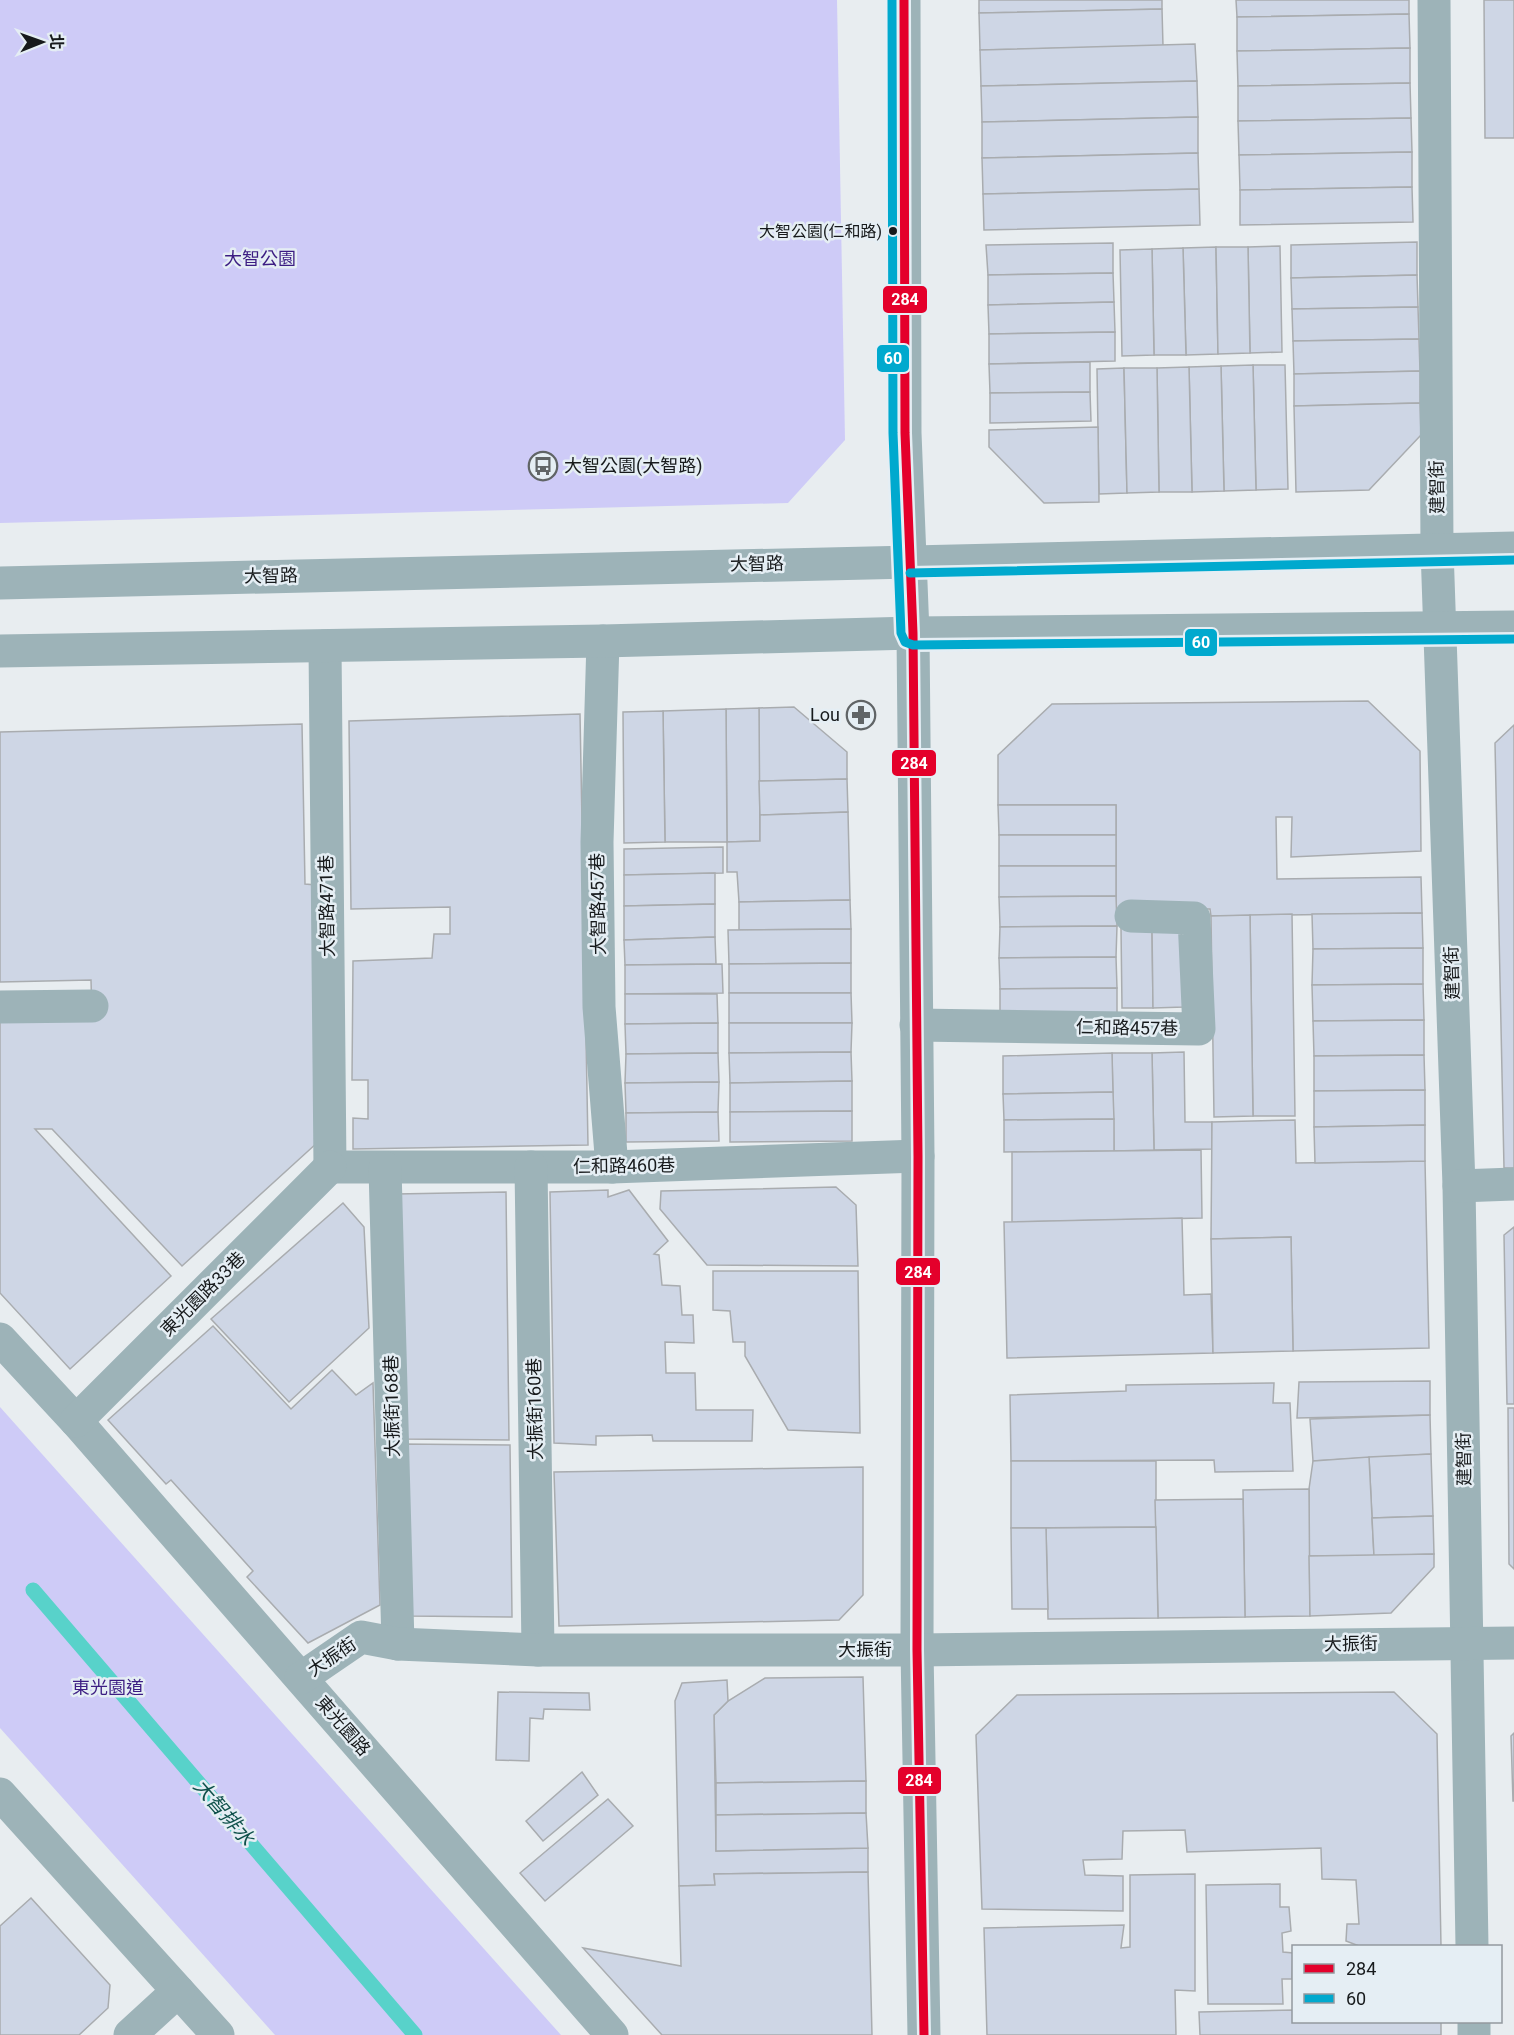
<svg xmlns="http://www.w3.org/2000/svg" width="1514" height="2035" font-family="Roboto,'Noto Sans TC',sans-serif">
	<rect width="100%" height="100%" fill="#e8edf0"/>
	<!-- green -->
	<g fill="#cecbf7">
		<path d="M0,0H837L845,440L788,503L0,523Z"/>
		<path d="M0,1407L561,2035H275L0,1728Z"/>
	</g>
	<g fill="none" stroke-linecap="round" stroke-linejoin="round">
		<!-- stream -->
		<path stroke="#58d2ca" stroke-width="15" d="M33,1590L415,2035"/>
	</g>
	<!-- building -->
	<g fill="#ced6e5" stroke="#a9acaf" stroke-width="1.5">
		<path d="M979,0H1162V9L979,13Z"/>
		<path d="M1236,0H1409V14L1237,17Z"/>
		<path d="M1484,0H1514V138H1485Z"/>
		<path d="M1162,9L1163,46L980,50L979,13Z"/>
		<path d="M1409,14L1410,48L1237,51V17Z"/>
		<path d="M1195,44L1197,81L981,86L980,50Z"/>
		<path d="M1410,48V83L1238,86L1237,51Z"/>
		<path d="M1197,81L1198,117L982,122L981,86Z"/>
		<path d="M1410,83L1411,118L1238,121V86Z"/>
		<path d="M1198,117V153L982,158V122Z"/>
		<path d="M1411,118L1412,152L1239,155L1238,121Z"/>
		<path d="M1412,152V187L1240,190L1239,155Z"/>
		<path d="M1198,153L1199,189L983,194L982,158Z"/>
		<path d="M1412,187L1413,222L1240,225V190Z"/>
		<path d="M1199,189L1200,225L984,230L983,194Z"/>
		<path d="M1417,242V275L1291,278V245Z"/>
		<path d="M1113,243V273L988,275L986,245Z"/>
		<path d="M1280,246L1282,352L1250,353L1248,247Z"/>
		<path d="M1216,247L1218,354L1186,355L1183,248Z"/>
		<path d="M1216,247H1248L1250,353L1218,354Z"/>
		<path d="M1183,248L1186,355H1154L1152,249Z"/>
		<path d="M1152,249L1154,355L1122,356L1120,250Z"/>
		<path d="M1113,273L1114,302L988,305V275Z"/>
		<path d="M1417,275L1418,307L1292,309L1291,278Z"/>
		<path d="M1114,302L1115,332L989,334L988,305Z"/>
		<path d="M1418,307L1419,339L1293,341L1292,309Z"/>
		<path d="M1115,332V361L989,364V334Z"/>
		<path d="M1419,339L1420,371L1294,374L1293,341Z"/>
		<path d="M1090,362V392L990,393L989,364Z"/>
		<path d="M1253,365H1285L1288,489L1256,490Z"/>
		<path d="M1253,365L1256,490L1224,491L1221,366Z"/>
		<path d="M1221,366L1224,491L1192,492L1189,367Z"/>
		<path d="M1189,367L1192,492H1159L1157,368Z"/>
		<path d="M1124,368L1127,493L1099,494L1097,369Z"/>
		<path d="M1124,368H1157L1159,492L1127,493Z"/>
		<path d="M1420,371V403L1294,406V374Z"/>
		<path d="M1090,392L1091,421L990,423V393Z"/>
		<path d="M1420,403L1421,435L1369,490L1296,492L1294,406Z"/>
		<path d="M1098,427L1099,502L1044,503L989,447V430Z"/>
		<path d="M1368,701L1420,751L1421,851L1291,857L1292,817H1276L1277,879L1421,877L1422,913L1211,916L1210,909H1116V805H998V755L1052,704Z"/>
		<path d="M794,707L847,752V779L759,781V708Z"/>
		<path d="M759,708L760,841L727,842L726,709Z"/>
		<path d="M726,709L727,842H665L663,711Z"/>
		<path d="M663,711L665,842L624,843L623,712Z"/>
		<path d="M580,714L588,1145L353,1149V1118L368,1119V1080H352L353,961L432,958L434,934H450V907L351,909L349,721Z"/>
		<path d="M302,724L305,884L316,885L318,1142L182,1266L52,1129H35L171,1276L70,1369L0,1293V1019L92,1017L91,980L0,982V732Z"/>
		<path d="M1514,725V1168H1504L1495,743Z"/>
		<path d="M847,779L848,812L760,815L759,781Z"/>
		<path d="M998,805H1116V835H999Z"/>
		<path d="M848,812L850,900L739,902L737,872H727V842L760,841V815Z"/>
		<rect x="999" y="835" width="117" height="31"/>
		<path d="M723,847V873L624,875V849Z"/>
		<path d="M999,866H1116V896L999,897Z"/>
		<path d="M715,873V904L624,906V875Z"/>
		<path d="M1116,896L1117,926L1000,927L999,897Z"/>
		<path d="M850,900L851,929L739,930V902Z"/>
		<path d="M715,904V937L624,940V906Z"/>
		<path d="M1422,913L1423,948L1313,949L1312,914Z"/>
		<path d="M1292,914L1295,1116H1253L1250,915Z"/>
		<path d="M1250,915L1253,1116L1214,1117L1211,916Z"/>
		<path d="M1117,926L1116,957L999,958L1000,927Z"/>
		<path d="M1121,928H1152L1153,1008H1122Z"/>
		<path d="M1152,928H1181L1184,1007L1153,1008Z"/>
		<path d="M851,929V963L729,964L728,930Z"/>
		<path d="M715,937L716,964L625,965L624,940Z"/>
		<path d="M1423,948V984L1312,985L1313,949Z"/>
		<path d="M1116,957L1117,988L1000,989L999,958Z"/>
		<path d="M851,963V993H729V964Z"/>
		<path d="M722,964L723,993L625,994V965Z"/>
		<path d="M1423,984L1424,1020L1313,1021L1312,985Z"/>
		<path d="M1117,988V1018L1000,1019V989Z"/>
		<path d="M729,993H851L852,1023H729Z"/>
		<path d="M625,994H717L718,1023L625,1024Z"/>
		<path d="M1424,1020V1055L1314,1056L1313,1021Z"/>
		<path d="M718,1023V1053L626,1054L625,1024Z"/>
		<path d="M729,1023H852L851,1052L729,1053Z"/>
		<path d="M851,1052L852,1081L730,1083L729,1053Z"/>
		<path d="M1184,1052L1185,1122H1212V1149L1154,1150L1152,1053Z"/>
		<path d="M718,1053L719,1082L625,1083L626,1054Z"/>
		<path d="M1112,1053H1152L1154,1150L1114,1151Z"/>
		<path d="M1112,1053L1113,1092L1003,1094V1056Z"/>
		<path d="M1424,1055L1425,1090L1314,1091V1056Z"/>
		<path d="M852,1081V1111L730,1112V1083Z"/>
		<path d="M719,1082L718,1112L626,1113L625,1083Z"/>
		<path d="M1425,1090V1125L1314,1127V1091Z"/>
		<path d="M1113,1092L1114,1119L1004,1120L1003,1094Z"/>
		<path d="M852,1111V1141L730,1142V1112Z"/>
		<path d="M718,1112L719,1141L626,1142V1113Z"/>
		<path d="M1114,1119V1151L1004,1152V1120Z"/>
		<path d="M1295,1120L1296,1163L1425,1161L1429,1348L1293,1351L1291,1237L1211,1239L1212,1122Z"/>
		<path d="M1425,1125V1161L1315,1163L1314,1127Z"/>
		<path d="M1201,1150L1202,1218L1012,1222V1152Z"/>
		<path d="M836,1187L856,1205L858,1266L707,1265L660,1209L661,1191Z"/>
		<path d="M608,1190V1197L629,1190L668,1241L654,1254L659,1255L662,1285L680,1286L682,1315H693L694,1343L665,1342L666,1373H695L696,1410H753L752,1441H653L652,1435L596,1436V1445L554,1443L550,1192Z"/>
		<path d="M506,1192L509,1440L402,1439L396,1194Z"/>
		<path d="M343,1203L364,1227L369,1328L289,1402L211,1319Z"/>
		<path d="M1182,1218L1184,1295L1211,1294L1213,1353L1007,1358L1004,1222Z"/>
		<path d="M1514,1227V1404H1507L1504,1235Z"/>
		<path d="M1291,1237L1293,1351L1213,1353L1211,1239Z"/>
		<path d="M713,1271H858L860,1433L788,1430L745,1356V1342H733L730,1311L713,1310Z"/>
		<path d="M213,1326L291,1409L332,1370L356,1395L373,1383L380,1605L308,1643L247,1577L253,1571L171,1480L166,1484L108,1420Z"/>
		<path d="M1430,1381V1415L1297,1418L1299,1382Z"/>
		<path d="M1274,1383L1273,1403H1290L1293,1471L1215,1472L1214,1460L1011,1461L1010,1395L1126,1391V1385Z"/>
		<path d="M1508,1408H1514V1569L1509,1564Z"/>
		<path d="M1430,1415L1431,1454L1313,1461L1310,1419Z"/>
		<path d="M401,1444L510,1445L512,1617L408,1616Z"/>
		<path d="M1431,1454L1433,1516L1372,1518L1369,1457Z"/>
		<path d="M1369,1457L1374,1556H1309V1489L1313,1461Z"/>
		<path d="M1011,1461H1156V1527L1011,1528Z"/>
		<path d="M863,1467V1595L839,1620L559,1626L554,1472Z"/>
		<path d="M1309,1489L1310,1616L1245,1617L1243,1490Z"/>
		<path d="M1243,1499L1245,1617L1158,1618L1155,1500Z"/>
		<path d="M1433,1516L1434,1554L1374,1556L1372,1518Z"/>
		<path d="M1156,1527L1158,1618L1048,1619L1046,1528Z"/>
		<path d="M1011,1528H1046L1048,1609H1012Z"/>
		<path d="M1434,1554V1567L1391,1613L1310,1616L1309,1556Z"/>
		<path d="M863,1677L866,1781L716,1783L714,1715L728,1701L765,1678Z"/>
		<path d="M727,1680L728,1701L714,1715L716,1851L868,1848V1872L714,1874L715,1885L679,1886L675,1701L682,1683Z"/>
		<path d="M498,1692L589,1693L590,1710L544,1709L543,1719L530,1718L529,1761L496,1760Z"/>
		<path d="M1394,1692L1437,1734L1441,1946H1359L1346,1941L1347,1924H1359L1356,1880L1322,1879L1321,1848L1187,1852L1185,1830L1123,1831L1122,1859L1083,1860L1085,1875L1123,1876V1911L982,1909L976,1735L1017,1695Z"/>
		<path d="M1514,1733V1801H1513L1511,1736Z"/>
		<path d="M582,1772L598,1795L543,1841L526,1821Z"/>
		<path d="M866,1781V1813L716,1815V1783Z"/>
		<path d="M608,1799L633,1826L545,1901L520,1873Z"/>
		<path d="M866,1813L868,1848L716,1851V1815Z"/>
		<path d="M868,1872L872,2035H662L583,1948L681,1966L679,1886L715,1885L714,1874Z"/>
		<path d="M1195,1874V1991L1175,1990L1176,2035H987L984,1928L1124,1925L1121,1948L1130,1947V1875Z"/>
		<path d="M1280,1884V1907H1289L1291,1931L1282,1933L1283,1952L1293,1953L1292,1979H1282L1283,2004H1208L1206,1885Z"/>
		<path d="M31,1898L110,1985L108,2008L79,2035H0V1926Z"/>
		<path d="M1294,2010V2022H1441V2035H1200L1199,2012Z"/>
	</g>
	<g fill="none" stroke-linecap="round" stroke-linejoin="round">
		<!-- minor -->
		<g stroke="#9db3b8" stroke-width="33">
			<path d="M904,0L905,433L913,633L918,1156L917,1650L924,2035"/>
			<path d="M1434,0L1437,549L1459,1186L1472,1946"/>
			<path d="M0,583L1514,548"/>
			<path d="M603,641L597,842L599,1007L612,1167"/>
			<path d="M325,646L330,1167"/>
			<path d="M0,651L603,641L913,633L1514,627"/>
			<path d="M0,1007L92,1006"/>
			<path d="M916,1025L1199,1029L1194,918L1131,916"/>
			<path d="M330,1167H612L918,1156"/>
			<path d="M531,1167L538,1650"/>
			<path d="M385,1168L398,1644"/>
			<path d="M1459,1186L1514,1184"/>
			<path d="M0,1339L76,1421L612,2035"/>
			<path d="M76,1421L330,1167"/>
			<path d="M301,1678L361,1637L398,1644L538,1650H917L1514,1643"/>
			<path d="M0,1794L218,2035"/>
			<path d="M1474,2022V2035"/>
			<path d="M130,2035L178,1991"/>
		</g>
		<!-- bus-1 casing -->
		<g stroke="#e5eef4" stroke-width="14">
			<path id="bus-1" d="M904,0L905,433L913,633L918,1156L917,1650L924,2035"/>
		</g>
		<!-- bus-2 casing -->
		<g stroke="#e5eef4" stroke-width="14">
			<g id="bus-2">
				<path d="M892,0L893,433L901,633L905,642L913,645L1514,639"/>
				<path d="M910,573L1514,560"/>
			</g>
		</g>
		<!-- bus-1 -->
		<use href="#bus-1" stroke="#e4002b" stroke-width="9"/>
		<!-- bus-2 -->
		<use href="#bus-2" stroke="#00a9ce" stroke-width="9"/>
	</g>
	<!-- icons -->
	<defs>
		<g id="bus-ring" transform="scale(1.5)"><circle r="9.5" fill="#e5eef4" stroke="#606466" stroke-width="1.5"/><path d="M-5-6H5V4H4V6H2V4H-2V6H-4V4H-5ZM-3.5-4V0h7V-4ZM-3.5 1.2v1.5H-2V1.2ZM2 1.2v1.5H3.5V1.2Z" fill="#606466"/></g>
		<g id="pharmacy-ring" transform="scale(1.5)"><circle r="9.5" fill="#e5eef4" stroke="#606466" stroke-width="1.5"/><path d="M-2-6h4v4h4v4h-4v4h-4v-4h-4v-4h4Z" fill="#606466"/></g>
	</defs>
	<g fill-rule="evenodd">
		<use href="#bus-ring" x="543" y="466"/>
		<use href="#pharmacy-ring" x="861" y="715"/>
	</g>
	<!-- markers -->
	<circle fill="#171a1c" stroke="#e5eef4" stroke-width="2" cx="893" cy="231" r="5"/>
	<g text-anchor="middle" stroke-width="5" stroke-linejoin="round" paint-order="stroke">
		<!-- bus labels -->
		<g font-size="16" fill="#171a1c" stroke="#e5eef4" text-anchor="end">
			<text x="882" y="237">大智公園(仁和路)</text>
		</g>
		<!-- park labels -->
		<g font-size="18" fill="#3c1d83" stroke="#e5eef4">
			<text x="260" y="265">大智公園</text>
			<text x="108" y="1694">東光園道</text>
		</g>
		<!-- poi labels -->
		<g font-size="18" fill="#171a1c" stroke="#e5eef4" text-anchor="start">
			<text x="564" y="472">大智公園(大智路)</text>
			<text x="840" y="721" text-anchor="end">Lou</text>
		</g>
		<!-- street labels -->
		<g font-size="18" fill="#171a1c" stroke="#e5eef4">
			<text transform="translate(1437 487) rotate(-91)" y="6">建智街</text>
			<text transform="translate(757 564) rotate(-1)" y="6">大智路</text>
			<text transform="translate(271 576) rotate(-1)" y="6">大智路</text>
			<text transform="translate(598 904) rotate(-91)" y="6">大智路457巷</text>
			<text transform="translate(327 906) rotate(-91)" y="6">大智路471巷</text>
			<text transform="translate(1452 973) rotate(-92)" y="6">建智街</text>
			<text transform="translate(1127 1028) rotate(1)" y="6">仁和路457巷</text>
			<text transform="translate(624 1166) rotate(-1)" y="6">仁和路460巷</text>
			<text transform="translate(203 1294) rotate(-45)" y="6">東光園路33巷</text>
			<text transform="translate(392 1406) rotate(-91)" y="6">大振街168巷</text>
			<text transform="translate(535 1409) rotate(-91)" y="6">大振街160巷</text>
			<text transform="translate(1464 1459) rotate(-91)" y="6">建智街</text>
			<text transform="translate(1351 1644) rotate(-1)" y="6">大振街</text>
			<text x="865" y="1656">大振街</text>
			<text transform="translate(332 1657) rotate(-34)" y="6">大振街</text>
			<text transform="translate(343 1726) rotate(49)" y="6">東光園路</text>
		</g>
		<!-- water labels -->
		<g font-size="20" font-style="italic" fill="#0f514b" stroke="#e5eef4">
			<text transform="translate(224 1812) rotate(49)" y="7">大智排水</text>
		</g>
	</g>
	<g stroke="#e5eef4" stroke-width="2">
		<rect x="882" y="285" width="46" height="29" rx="6" fill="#e4002b"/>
		<rect x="876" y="344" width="34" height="29" rx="6" fill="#00a9ce"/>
		<rect x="1184" y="628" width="34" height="29" rx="6" fill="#00a9ce"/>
		<rect x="891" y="749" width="46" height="28" rx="6" fill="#e4002b"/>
		<rect x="895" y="1257" width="46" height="29" rx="6" fill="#e4002b"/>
		<rect x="897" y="1766" width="45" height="29" rx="6" fill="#e4002b"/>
	</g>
	<g font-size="16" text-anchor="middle" font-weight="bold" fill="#fff">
		<text x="905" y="305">284</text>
		<text x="893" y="364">60</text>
		<text x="1201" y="648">60</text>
		<text x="914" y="769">284</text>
		<text x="918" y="1278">284</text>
		<text x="919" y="1786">284</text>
	</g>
	<!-- legend -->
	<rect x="1292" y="1945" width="210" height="78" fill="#e5eef4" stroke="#93999e" stroke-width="1.5"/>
	<rect x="1304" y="1964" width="30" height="9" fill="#e4002b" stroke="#93999e" stroke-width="1.5"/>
	<text x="1346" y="1975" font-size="18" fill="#171a1c">284</text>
	<rect x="1304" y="1994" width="30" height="9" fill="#00a9ce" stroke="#93999e" stroke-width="1.5"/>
	<text x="1346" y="2005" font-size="18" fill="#171a1c">60</text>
	<!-- north arrow -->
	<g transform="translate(42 42) rotate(89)" stroke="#e5eef4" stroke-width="4.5" paint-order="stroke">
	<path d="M0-4.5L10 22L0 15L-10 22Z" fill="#171a1c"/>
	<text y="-9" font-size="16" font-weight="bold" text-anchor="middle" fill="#171a1c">北</text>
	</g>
</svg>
